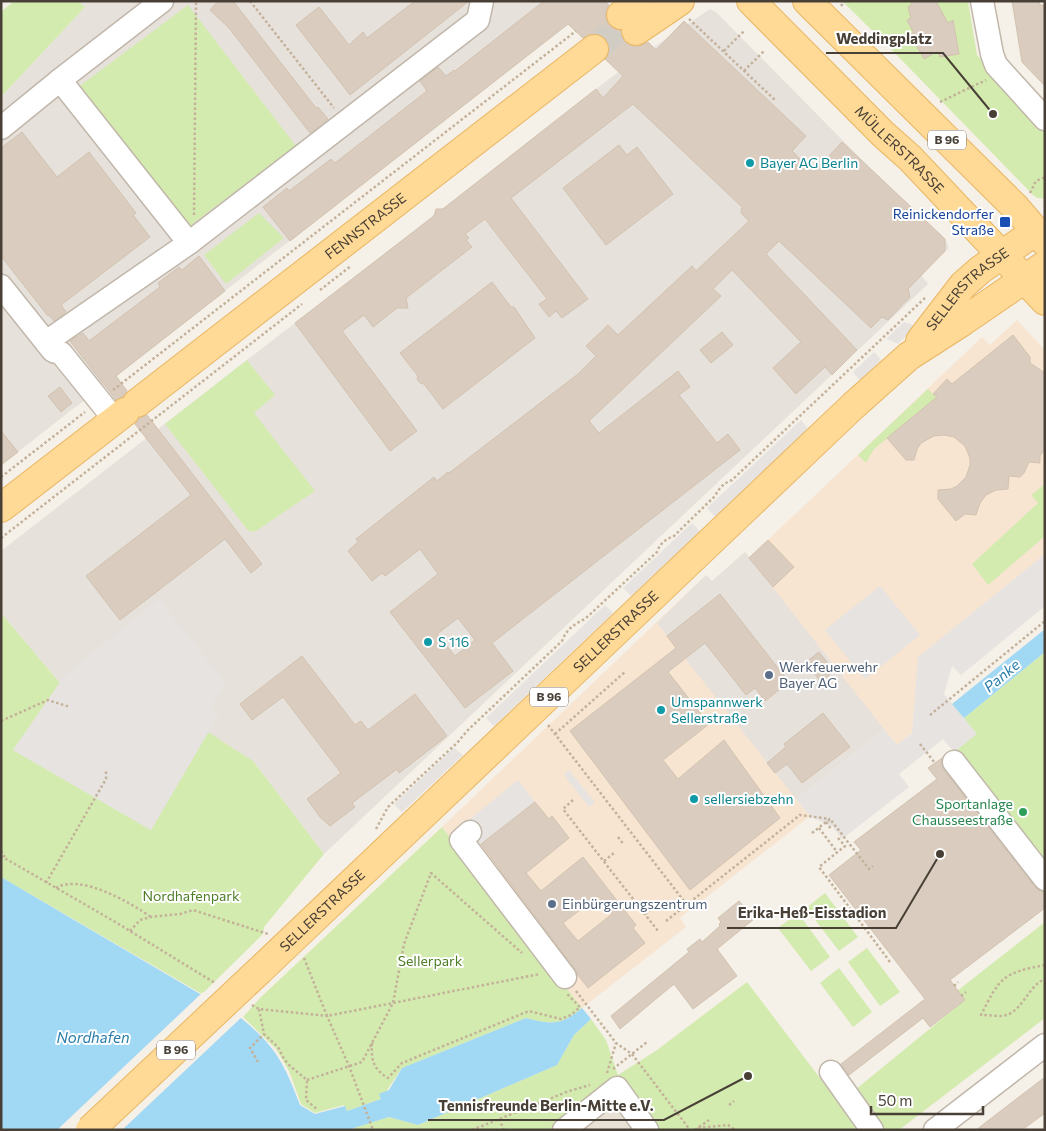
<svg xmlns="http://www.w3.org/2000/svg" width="1046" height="1131" font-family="Commissioner,sans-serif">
	<rect width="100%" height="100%" fill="#f5f0e8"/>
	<!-- residential -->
	<path fill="#e9e1d5" d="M618,1076L657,1130H550Z"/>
	<!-- commercial -->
	<path fill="#f7e5d2" d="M1017,320L1045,350V554L919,657L912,732L897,746L884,729L796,800L810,816L680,918L686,927L582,1008L442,827L706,575L712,581L745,552L750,557L982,337L990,345Z"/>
	<!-- industrial -->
	<g fill="#e7e1dc">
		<path d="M78,1H598L1,465V97L85,7Z"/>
		<path d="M710,9L716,12L867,165L945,239L949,248L921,275L928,284L324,854L253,761L151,830L13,750L60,683L1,613V551L644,52L645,53Z"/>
		<path d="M745,552L884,729L796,799L657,623L706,575L712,581Z"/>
	</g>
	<!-- green -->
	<g fill="#d4ebaf">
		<path d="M14,1H78L85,7L1,97V12Z"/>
		<path d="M842,1H968L977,55L1045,128V199L1037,198L1033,195L886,44Z"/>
		<path d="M188,5L296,146L187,228L77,88Z"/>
		<path d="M259,213L284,238L226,284L204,255Z"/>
		<path d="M247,360L275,395L254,413L315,491L256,531L251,532L247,529L165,424Z"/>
		<path d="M928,389L939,400L935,399L874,449L866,463L858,455Z"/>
		<path d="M1045,484V536L988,585L972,564L1038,503L1031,495Z"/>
		<path d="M1,613L60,683L13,750L151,830L208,732L253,761L324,854L264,927L263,934L202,994L1,877Z"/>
		<path d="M1045,652V867L954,752L976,734L964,718Z"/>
		<path d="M442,827L582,1008C562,1025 552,1025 526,1018L402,1068L381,1099L347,1111L344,1105L315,1113L301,1104L289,1071L276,1049L243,1017L260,998Z"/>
		<path d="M825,893L858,937L839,951L806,908Z"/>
		<path d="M798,913L830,957L811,971L778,928Z"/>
		<path d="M1045,922V1018L899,1130H657L618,1076L550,1130H352L354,1128L389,1117L418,1125L557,1065L574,1035L591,1019L606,1040L618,1075L657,1050L747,982L839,1103L965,1000L957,991Z"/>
		<path d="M867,948L900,992L880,1006L848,962Z"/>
		<path d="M839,968L872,1012L853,1027L820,983Z"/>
	</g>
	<!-- parking -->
	<g fill="#e6e3e0">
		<path d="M904,322L916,326L898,344L886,339Z"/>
		<path d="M874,352L881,360L860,380L853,372Z"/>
		<path d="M801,420L808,429L715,517L707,508Z"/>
		<path d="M692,523L700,531L631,596L623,588Z"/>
		<path d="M1045,554V606L961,675L952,666L944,694L977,734L954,752L943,739L899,774L909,787L842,839L833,827L810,816L796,799L884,729L897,745L912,733L918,657Z"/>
		<path d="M880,586L920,635L865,679L825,630Z"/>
		<path d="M159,599L226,683L210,708L219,714L151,830L13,750L65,675Z"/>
		<path d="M605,605L613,613L494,726L486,718Z"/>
		<path d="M454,748L463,755L402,812L394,804Z"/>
		<path d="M569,770L595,803L589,807L564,775Z"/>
		<path d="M518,780L535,802L478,846L465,823Z"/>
	</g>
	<!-- water -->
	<g fill="#a1d8f4">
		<path d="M1045,629V652L964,718L952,704Z"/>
		<path d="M1,877L241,1018C276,1047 284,1063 300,1105L315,1114L345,1106L347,1111L381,1099L379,1094L389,1090L402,1068L526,1018C552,1025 562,1025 582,1008L591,1019L574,1035L557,1065L418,1125L389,1117L354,1128L352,1130H1Z"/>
	</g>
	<!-- pier -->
	<path fill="#f5f0e8" d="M203,992L243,1016L122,1130H57Z"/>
	<!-- building -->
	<g fill="#dacdbf" stroke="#d2c2af" fill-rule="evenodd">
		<path d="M218,1H233L316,108L318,107L328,119L310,133L229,28L210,10Z"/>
		<path d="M415,1H469L350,95L296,25L319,7L349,45L363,32L367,38Z"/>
		<path d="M544,1H605L609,5L606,10V17L608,24L615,29L621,30L623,40L629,45L637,47L648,42L656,50L684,21L806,136L792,151L814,172L842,142L945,239V251L908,289L910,297L888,320L882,317L871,328L779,241L766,254L857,350L832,375L825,367L796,394L773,368L801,342L732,270L713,289L721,296L589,421L599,433L678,371L690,387L679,395L717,443L728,434L740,450L492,643L513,671L465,708L390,612L438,574L420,549L385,576L382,573L372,581L348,551L358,542L356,539L434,477L437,481L448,472L449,473L578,374L596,356L586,346L608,325L618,335L692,266L696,271L749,221L741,213L742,207L633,104L511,198L588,299L562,318L556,311L549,317L539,304L547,299L485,219L465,234L469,238L466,240L472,247L406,298L408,308H397L373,327L364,315L342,331L417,431L390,451L295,323L434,216L436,209H443L596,89L603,98L623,76L605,59L609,54V47L607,40L600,35L592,34L583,38L568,24L290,241L263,207L287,188L289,191L331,159L335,163L427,91L420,81L438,67L446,76L454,70L455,71ZM458,618L475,640L455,656L437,634Z"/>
		<path d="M911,1H936L948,23L953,20L959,54L940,57L938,51L924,59L909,33H914L907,20L911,18L908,7L912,4Z"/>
		<path d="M1012,1H1039L1040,5H1043L1045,12V86L1022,62Z"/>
		<path d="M22,132L57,177L89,152L136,213L133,215L150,237L61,305L66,312L54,321L49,315L48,316L1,256V148Z"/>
		<path d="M619,145L627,155L637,147L673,194L606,245L563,188Z"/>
		<path d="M199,256L225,291L116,376L127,391L123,397L116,400L70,341L83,333L89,341L160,287L158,283L179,267L182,270Z"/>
		<path d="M492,282L511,307H514L535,338L443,409L424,384L420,383L417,379L418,376L400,353Z"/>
		<path d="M722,332L733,345L711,363L700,350Z"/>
		<path d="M1013,335L1030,357V363L1045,373V449L1040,456V463L1029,462L1024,473L1020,477L1009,476L1008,489L996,490L986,495L980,503L976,515L965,514L956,521L938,499V490L951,489L957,486L966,477L970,465V458L965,446L954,437L944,435L934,436L921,443L917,449L914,460H906L887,438L937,397L933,394L947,379L952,384Z"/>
		<path d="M60,387L72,403L61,412L48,396Z"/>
		<path d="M147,415L262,564L251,573L225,539L120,620L86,576L191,495L135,424L139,418Z"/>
		<path d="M1,431L18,452L1,465Z"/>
		<path d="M768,540L794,567L773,587L749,558Z"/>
		<path d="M720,594L789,682L765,701L755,688L746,695L705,643L668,672L709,724L663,760L678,779L724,740L780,818L690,890L570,731L676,648L667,636Z"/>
		<path d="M819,652L834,671L821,682L806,662Z"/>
		<path d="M302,656L355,725L361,721L368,730L415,694L447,736L399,773L397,769L352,803L355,807L330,826L320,817L307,799L341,773L283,697L252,720L240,704Z"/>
		<path d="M823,713L850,747L802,783L787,764L775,773L767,763L786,747L784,744Z"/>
		<path d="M942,758L941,764L944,770L1035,887L1040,891L1045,892V908L950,980L965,1000L930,1027L923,1018L849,1075L841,1064L925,999L829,875L861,850L854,842L937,779L928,768Z"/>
		<path d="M535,802L549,819L552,816L569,838L526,873L541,891L583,857L636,925L633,928L645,943L588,988L578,975L575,969L481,844ZM598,896L612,914L578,941L563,923Z"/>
		<path d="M739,901L754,919L717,949L737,976L693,1009L674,984L620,1029L611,1016L689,952L687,949L700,939L702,942L720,926L719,924L721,922L718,918Z"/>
		<path d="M1045,1077V1113L1022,1130H976Z"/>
	</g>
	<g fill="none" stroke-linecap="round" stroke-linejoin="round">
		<!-- major-tunnel -->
		<path stroke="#d2cdc4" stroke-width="28" stroke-dasharray="28 14" stroke-linecap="butt" d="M594,49L611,35L621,15"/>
		<!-- minor casing -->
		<g stroke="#c1b7aa" stroke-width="25">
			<g id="minor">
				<path d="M162,1L60,80L189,243L478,20L482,1"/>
				<path d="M982,1L992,54L996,65L1045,119"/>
				<path d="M1,128L60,80"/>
				<path d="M1,286L53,351L61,353L115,420"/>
				<path d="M46,342L189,243"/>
				<path d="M954,762L1045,879"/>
				<path d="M470,832L461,840L565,977"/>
				<path d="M831,1072L872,1130"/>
				<path d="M564,1130L617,1088L647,1130"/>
				<path d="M935,1130L1045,1045"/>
			</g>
		</g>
		<!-- major casing -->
		<g stroke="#e9b661" stroke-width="30">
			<g id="major">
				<path id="s1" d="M751,1L884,135L910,158L1045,301"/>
				<path d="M807,1L1016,208L1045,242"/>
				<path d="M621,15L639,1"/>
				<path d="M636,31L680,1"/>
				<path id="s2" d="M920,341L963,285L980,270L1036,231"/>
				<path id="s3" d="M137,403L594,49"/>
				<path d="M1,508L125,412"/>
				<path id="s4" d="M260,970L853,406L909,356L962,322L1045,265"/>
			</g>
		</g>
		<!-- path -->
		<g stroke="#c3b19a" stroke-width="2.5" stroke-dasharray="2.5 2.5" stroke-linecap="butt">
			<path d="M250,1L334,108"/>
			<path d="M841,6L845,1"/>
			<path d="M689,19L775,100"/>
			<path d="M724,51L745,30"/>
			<path d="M744,71L764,51"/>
			<path d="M940,102L986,80"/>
			<path d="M1030,193L1036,181L1045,177"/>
			<path d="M194,215L196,1"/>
			<path d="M320,290L351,266"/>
			<path d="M113,390L576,31"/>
			<path d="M1,477L85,412"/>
			<path d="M1,538L302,304"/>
			<path d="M930,715L1045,621"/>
			<path d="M1,721L48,700L70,707"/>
			<path d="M548,725L687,905"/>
			<path d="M555,734L626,671"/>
			<path d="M920,744L935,763"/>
			<path d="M573,800L563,809L658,931"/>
			<path d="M826,822L831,829"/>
			<path d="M819,828L837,852"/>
			<path d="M376,829L388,807L457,743L467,731L562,641C566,630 574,624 585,619L657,552C660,543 666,539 674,536L715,496C719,488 724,483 732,480L926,297"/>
			<path d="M812,833L830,819L869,869L873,866"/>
			<path d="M618,837L624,845"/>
			<path d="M838,838L845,846L819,867L890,962"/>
			<path d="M1,851L5,857"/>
			<path d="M1,856L117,923L215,983"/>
			<path d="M604,861L614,853"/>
			<path d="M46,883L106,779V771"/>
			<path d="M56,888C80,873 131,903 151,917"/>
			<path d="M645,914L655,906"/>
			<path d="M666,921L800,815L830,819"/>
			<path d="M130,931L140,920L151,917L180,914L193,910L268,934"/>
			<path d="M304,958L327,1016L540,974"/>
			<path d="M1045,965C1003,973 1000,977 981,1015C988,1015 995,1016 1001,1016C1022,1015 1027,986 1045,979"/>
			<path d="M954,986L958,982"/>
			<path d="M576,991L616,1043L632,1054L690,1130"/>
			<path d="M961,996L966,992"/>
			<path d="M252,1005L259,1009L327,1016L349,1066L373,1130"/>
			<path d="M259,1009L264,1034L278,1047L284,1059L290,1066L307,1080L306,1100L318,1110"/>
			<path d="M372,1043C371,1060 373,1069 388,1078L402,1063L529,1011L561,1019L571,1015L580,1007L567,994"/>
			<path d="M258,1062L250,1048L264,1034"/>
			<path d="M613,1069L647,1042"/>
			<path d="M607,1073L616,1043"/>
			<path d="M307,1080L362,1062L393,1003L404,944L431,873L522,953"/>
			<path d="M729,1105L734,1101"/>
			<path d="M499,1119L504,1130"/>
			<path d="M698,1128L728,1125L735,1130"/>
			<path d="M472,1130L569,1091L590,1085"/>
			<path d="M695,1130L709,1120"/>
		</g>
		<!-- minor -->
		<use href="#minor" stroke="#fff" stroke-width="22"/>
		<!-- major -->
		<use href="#major" stroke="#ffd996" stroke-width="28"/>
		<!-- major-bridge casing -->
		<g stroke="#e9b661" stroke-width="30" stroke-linecap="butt">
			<path id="major-bridge" d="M90,1130L260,970"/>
		</g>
		<!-- major-bridge -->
		<use href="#major-bridge" stroke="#ffd996" stroke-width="28"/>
	</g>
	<!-- markers -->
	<g fill="#0f9aa8" stroke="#fff" stroke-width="2">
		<circle cx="750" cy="163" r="5"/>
		<circle cx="428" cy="642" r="5"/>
		<circle cx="661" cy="710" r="5"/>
		<circle cx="694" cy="799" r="5"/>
	</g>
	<rect fill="#1a4fb4" stroke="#fff" stroke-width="2" x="999" y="216" width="12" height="12" rx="2.5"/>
	<g fill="#5c6f8a" stroke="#fff" stroke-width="2">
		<circle cx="769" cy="675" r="5"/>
		<circle cx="552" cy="904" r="5"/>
	</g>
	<circle fill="#2e9e5b" stroke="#fff" stroke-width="2" cx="1023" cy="812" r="5"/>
	<g text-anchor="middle" stroke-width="4" stroke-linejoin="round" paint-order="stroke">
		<!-- shield labels -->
		<g fill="#fff" stroke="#7f7972" stroke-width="1">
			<rect x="928" y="130.5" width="38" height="19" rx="4"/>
			<rect x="530" y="687.5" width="38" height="19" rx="4"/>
			<rect x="157" y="1040.5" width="38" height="19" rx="4"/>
		</g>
		<g font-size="12" font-weight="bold" fill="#484036">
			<text x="947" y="144">B 96</text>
			<text x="549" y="701">B 96</text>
			<text x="176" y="1054">B 96</text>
		</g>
		<!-- street labels -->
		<g font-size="14" fill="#484036" stroke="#fff">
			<text dy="5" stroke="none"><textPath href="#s1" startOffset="210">MÜLLERSTRASSE</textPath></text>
			<text dy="5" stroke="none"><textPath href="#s3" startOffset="289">FENNSTRASSE</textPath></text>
			<text dy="5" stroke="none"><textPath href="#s2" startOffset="71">SELLERSTRASSE</textPath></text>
			<text dy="5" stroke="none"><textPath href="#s4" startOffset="491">SELLERSTRASSE</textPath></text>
			<text dy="5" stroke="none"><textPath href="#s4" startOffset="86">SELLERSTRASSE</textPath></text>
		</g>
		<!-- culture labels -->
		<g font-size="14" fill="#0d838f" stroke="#fff" text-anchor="start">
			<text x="760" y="168">Bayer AG Berlin</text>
			<text x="438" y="647">S 116</text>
			<text x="671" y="707">Umspannwerk<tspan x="671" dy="16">Sellerstraße</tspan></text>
			<text x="704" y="804">sellersiebzehn</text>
		</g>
		<!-- transit labels -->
		<g font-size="14" fill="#164399" stroke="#fff" text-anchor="end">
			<text x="994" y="219">Reinickendorfer<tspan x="994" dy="16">Straße</tspan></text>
		</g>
		<!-- service labels -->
		<g font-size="14" fill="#4e5e75" stroke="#fff" text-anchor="start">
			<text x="779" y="672">Werkfeuerwehr<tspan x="779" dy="16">Bayer AG</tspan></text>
			<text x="562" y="909">Einbürgerungszentrum</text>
		</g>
		<!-- leisure labels -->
		<g font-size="14" fill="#27864d" stroke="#fff" text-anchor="end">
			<text x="1013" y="809">Sportanlage<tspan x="1013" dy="16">Chausseestraße</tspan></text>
		</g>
		<!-- park labels -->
		<g font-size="14" fill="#4e7d26" stroke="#fff">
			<text x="191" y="901">Nordhafenpark</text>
			<text x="430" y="966">Sellerpark</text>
		</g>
		<!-- water labels -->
		<g font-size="15" font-style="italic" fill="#277ca9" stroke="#fff">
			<text transform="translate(1002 676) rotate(-40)" y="5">Panke</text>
			<text x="93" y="1043">Nordhafen</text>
		</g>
	</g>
	<!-- callouts -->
	<path fill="none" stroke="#484036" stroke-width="2" d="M993 114L943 53H826M940 854L896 928H727M748 1076L664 1120H428"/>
	<g fill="#484036" stroke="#fff" stroke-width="2">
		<circle cx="993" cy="114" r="5"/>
		<circle cx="940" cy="854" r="5"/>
		<circle cx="748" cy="1076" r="5"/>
	</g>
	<g font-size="15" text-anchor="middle" font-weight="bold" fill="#484036" stroke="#fff" stroke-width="4" stroke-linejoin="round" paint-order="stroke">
		<text x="884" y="44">Weddingplatz</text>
		<text x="812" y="918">Erika-Heß-Eisstadion</text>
		<text x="546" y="1111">Tennisfreunde Berlin-Mitte e.V.</text>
	</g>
	<!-- border -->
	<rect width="1046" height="1131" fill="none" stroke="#484036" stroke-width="5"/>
	<!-- scale -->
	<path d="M871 1106v8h112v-8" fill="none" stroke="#484036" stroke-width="2.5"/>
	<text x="878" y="1106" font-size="15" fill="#484036" stroke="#ffffff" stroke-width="4" paint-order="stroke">50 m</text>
</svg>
